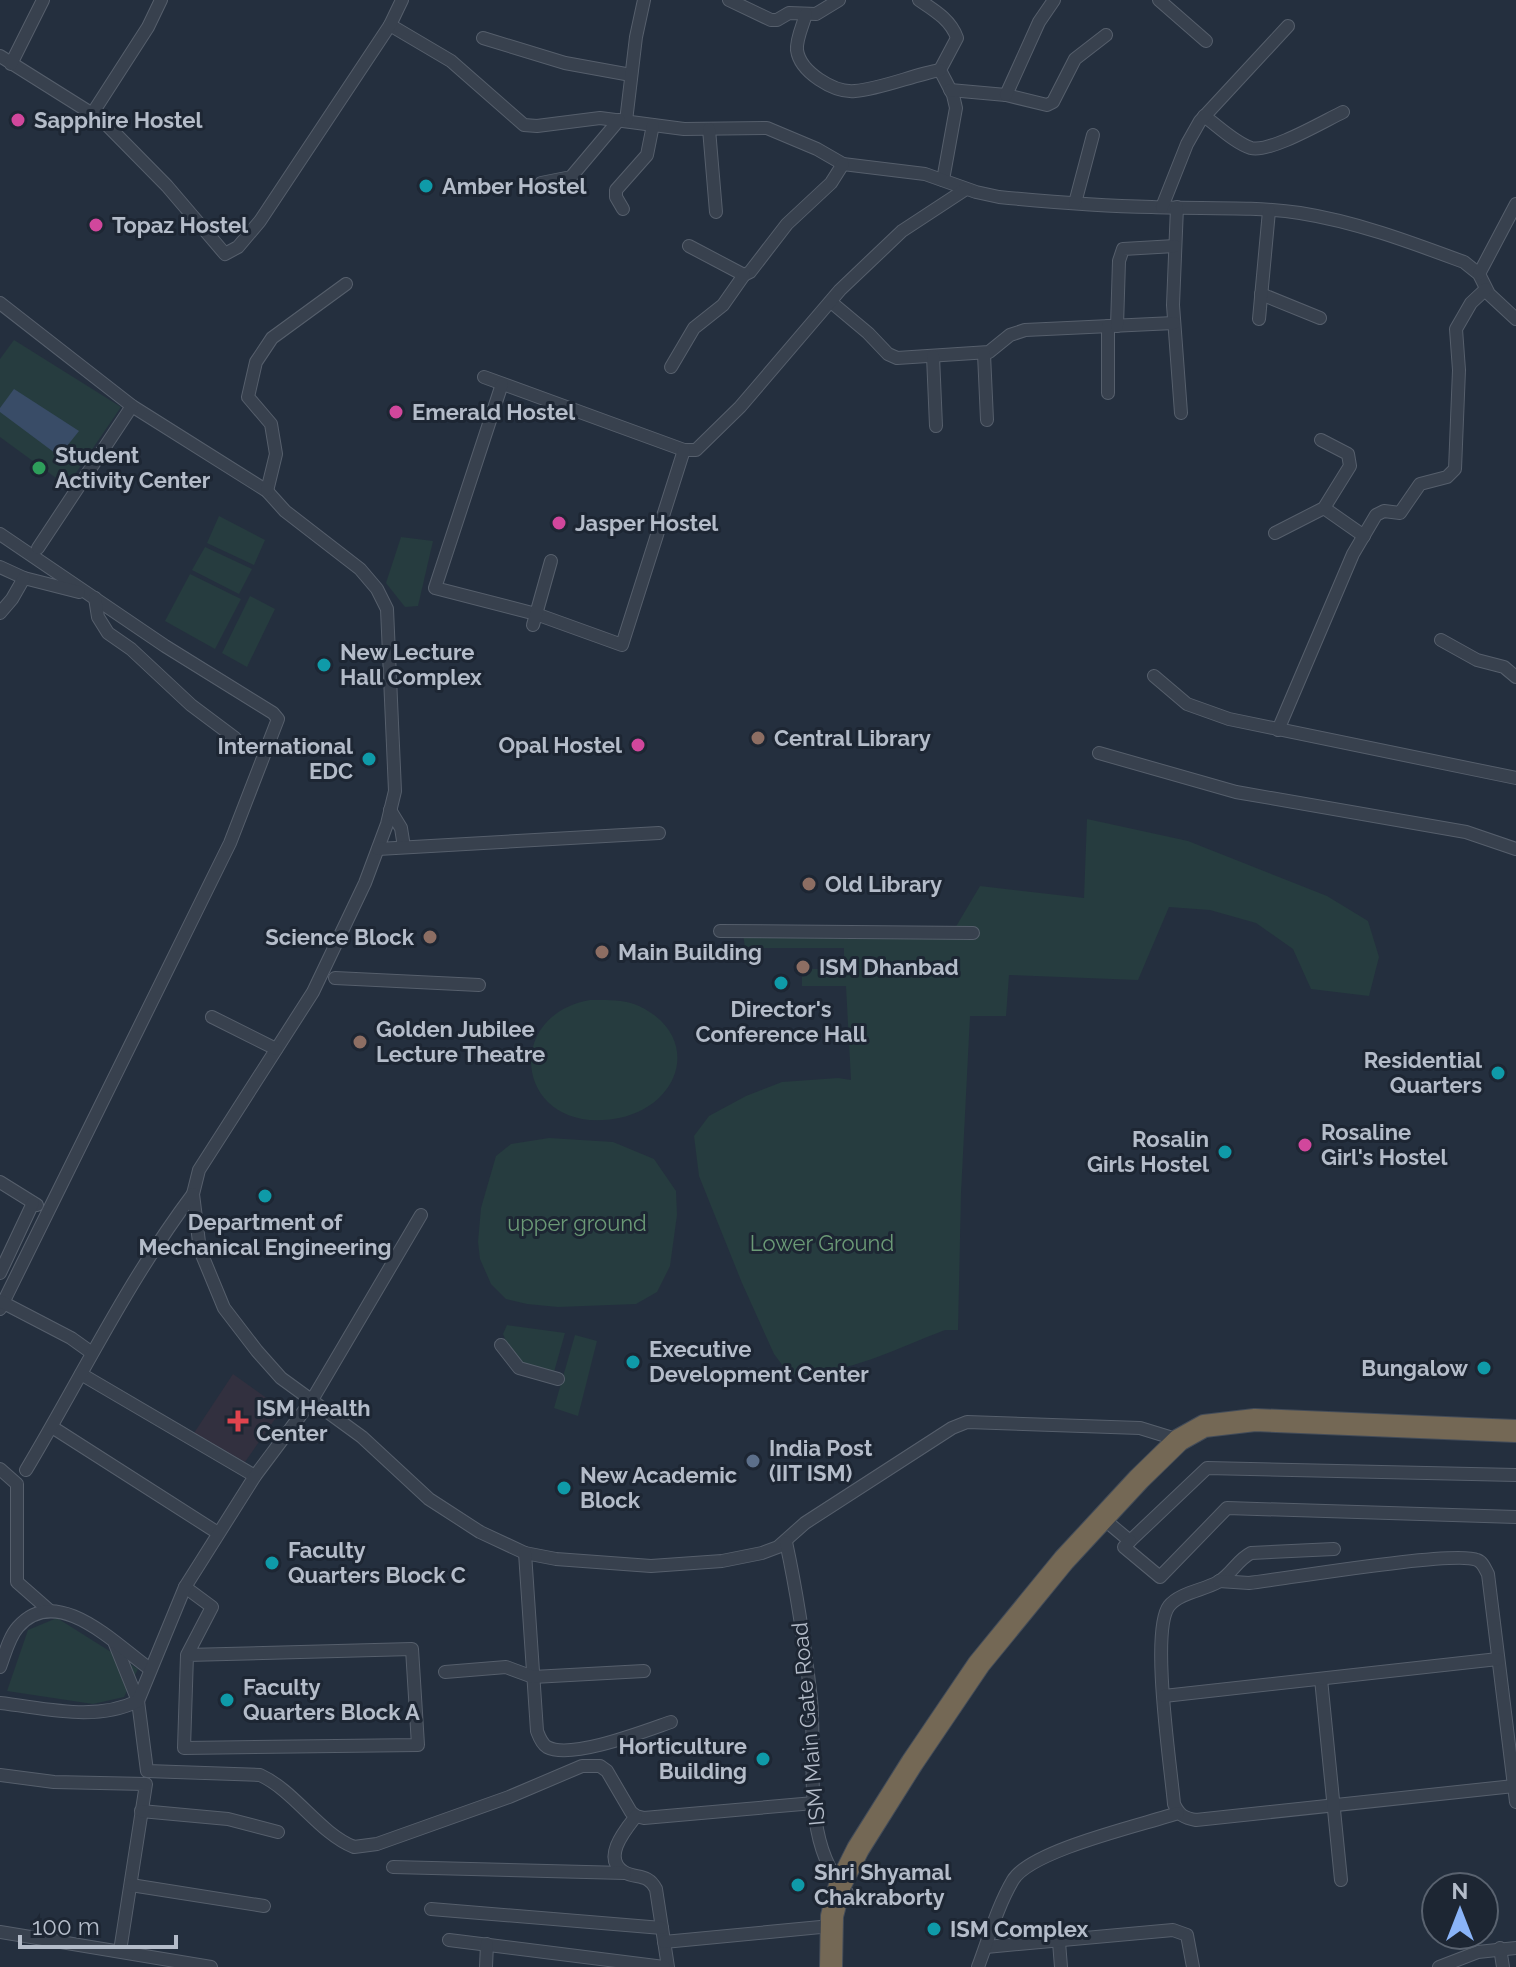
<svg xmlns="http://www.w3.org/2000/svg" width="1516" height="1967" font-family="Raleway,sans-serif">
	<rect width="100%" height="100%" fill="#242f3e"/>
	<!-- medical -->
	<path fill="#32303f" d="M233,1374L282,1409L245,1462L194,1433Z"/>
	<!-- green -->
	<g fill="#263c3f">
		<path d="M14,340L121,407L67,486L0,437V359Z"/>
		<path d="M219,516L265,540L254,565L207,543Z"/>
		<path d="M401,537L433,541L418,606L405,607L386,583Z"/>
		<path d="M205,547L252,569L239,594L192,570Z"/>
		<path d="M190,574L241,599L215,649L165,621Z"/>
		<path d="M250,596L275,609L247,667L222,653Z"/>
		<path d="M1087,819L1188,841L1327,896L1368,921L1379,957L1369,996L1311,989L1293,949L1256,923L1210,910L1169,907L1138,980L1009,975L1006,1016H970L961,1193L958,1330H945C895,1349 842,1377 789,1374L774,1354L742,1283L699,1176L694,1136L709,1116L746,1096L782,1082L838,1078L851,1080L846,986H802V969H844V948H745L743,933L954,930L980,886L1084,898Z"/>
		<path d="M590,1000C606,1000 624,999 639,1006C702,1036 682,1105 619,1118C517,1138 499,1016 590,1000Z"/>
		<path d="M549,1138L613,1142L654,1159L676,1191L677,1215L670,1266L657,1292L636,1304L558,1307L527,1304L506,1299L491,1284L480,1259L478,1242L481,1208L496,1156L511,1144Z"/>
		<path d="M507,1325L565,1333L554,1372L515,1363L503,1334Z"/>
		<path d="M575,1335L597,1341L578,1416L554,1408Z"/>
		<path d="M57,1618L138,1669L124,1697L93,1704L7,1691L28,1630Z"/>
	</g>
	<!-- water -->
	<path fill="#394c67" d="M14,389L79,431L59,456L0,412V408Z"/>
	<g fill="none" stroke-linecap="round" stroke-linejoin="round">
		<!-- street casing -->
		<g stroke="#565f6c" stroke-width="14">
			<g id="street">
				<path d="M729,0L771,20H777L789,13L816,14L839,0"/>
				<path d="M919,0C934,10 951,20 957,38L940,70L953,95L956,108L943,180"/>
				<path d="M1159,0L1206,41"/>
				<path d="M806,14C803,25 796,39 797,50C800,72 834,93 855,91C881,89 913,75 940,70"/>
				<path d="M390,25L451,61L524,125L537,126L600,118L684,129L767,128L817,149L843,164L925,174L976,192L999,197C1050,202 1101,206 1152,207C1201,209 1251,206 1300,213C1357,222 1410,242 1464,262L1479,274L1489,294L1516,319"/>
				<path d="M483,38L565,63L631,75"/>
				<path d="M0,56L102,120L167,186L225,254L238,247L260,221L390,25L402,0"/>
				<path d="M11,64L43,0"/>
				<path d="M950,90L1006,95L1047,105L1053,102L1075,59L1106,35"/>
				<path d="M1006,95L1039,22L1054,0"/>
				<path d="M92,114L148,27L161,0"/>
				<path d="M1204,116C1218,126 1235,143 1251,148C1270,153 1324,121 1343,112"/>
				<path d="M626,121L636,37L644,0"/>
				<path d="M709,129L716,212"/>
				<path d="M541,183L571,177L619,120"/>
				<path d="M1075,203L1093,135"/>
				<path d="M1162,207L1187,144L1200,121L1288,26"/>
				<path d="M1177,207L1173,305L1181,413"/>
				<path d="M623,209L616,197V190L647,155L653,125"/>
				<path d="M689,246L744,275L750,272L787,224L831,183L843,164"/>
				<path d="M1479,274L1516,204"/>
				<path d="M1261,294L1320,318"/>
				<path d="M831,302L868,333L888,354L897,358L989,352L1010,335L1025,330L1174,323"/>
				<path d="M0,303L132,406L267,491L285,511L360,569L377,589L387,609L395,791L387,824L365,883L313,992L199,1170L193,1194L200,1250L224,1308L257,1351L281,1378L362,1437L429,1499L480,1532L525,1553L556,1559L651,1566L722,1561L762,1553L778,1547L805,1523L952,1428L967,1422L1140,1428L1179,1440"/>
				<path d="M1259,319L1269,211"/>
				<path d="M1108,326V393"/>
				<path d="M1117,326L1119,261L1123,249L1175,246"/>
				<path d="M984,354L987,420"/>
				<path d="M933,356L936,426"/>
				<path d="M671,367L694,328L723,305L744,275"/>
				<path d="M484,377L684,450H696L740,407L840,290L902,231L966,189"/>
				<path d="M502,384L435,588L536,614L622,645L684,450"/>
				<path d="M267,491L276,454L271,424L248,397L256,362L272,338L346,284"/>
				<path d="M1324,508L1364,536"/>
				<path d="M1275,533L1324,508L1350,466L1348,454L1321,440"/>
				<path d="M0,534L165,646L273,713L278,719L230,843L0,1309"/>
				<path d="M38,548L132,406"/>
				<path d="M0,567L24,578L79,592"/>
				<path d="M95,598L98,617L108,633L131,649L191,705L235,738"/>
				<path d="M0,613L12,599L24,578"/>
				<path d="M533,625L551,561"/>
				<path d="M1441,640L1477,660L1504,667L1516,677"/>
				<path d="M1154,676L1187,704L1229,719L1516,778"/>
				<path d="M1278,730L1353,554L1376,515L1384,511L1400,513L1420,484L1447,477L1455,469L1459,370L1456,329L1471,303L1486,289"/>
				<path d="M1099,753L1236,792L1466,832L1516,849"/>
				<path d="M390,810L401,828L404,847"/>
				<path d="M378,849L659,833"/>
				<path d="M720,931L973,933"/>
				<path d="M335,978L479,985"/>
				<path d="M212,1017L276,1049"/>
				<path d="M0,1182L37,1205"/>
				<path d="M0,1273L33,1203"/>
				<path d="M0,1301L71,1338L92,1353"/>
				<path d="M501,1345L519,1368L558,1379"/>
				<path d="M81,1374L255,1476"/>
				<path d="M52,1427L218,1533"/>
				<path d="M0,1469L17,1484V1582L50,1611"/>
				<path d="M26,1470C81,1378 128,1280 193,1194"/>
				<path d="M1112,1526L1130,1541L1207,1468L1516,1475"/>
				<path d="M1130,1541L1124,1547L1160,1577L1227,1508L1516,1517"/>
				<path d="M786,1542C797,1593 805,1647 811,1699C817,1764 799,1846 851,1897"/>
				<path d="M1334,1549L1251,1553C1237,1560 1232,1574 1218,1582C1204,1590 1179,1593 1169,1606C1150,1631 1171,1768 1174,1804C1179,1815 1184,1818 1196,1820L1514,1786"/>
				<path d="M525,1553L537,1731C539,1736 541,1743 547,1747C571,1760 645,1731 671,1722"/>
				<path d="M1219,1581L1249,1583C1284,1579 1455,1550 1477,1560C1483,1562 1485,1569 1488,1574L1516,1802"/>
				<path d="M185,1587L212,1607L187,1655L184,1748L418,1745L412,1649L187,1655"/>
				<path d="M115,1644L138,1701L147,1771L260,1775C295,1791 319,1833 354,1847L377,1844L509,1797L582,1766H600L607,1771L631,1812L636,1816L644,1818L814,1803"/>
				<path d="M0,1667C5,1654 9,1637 18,1627C57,1582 116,1645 150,1669"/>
				<path d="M445,1672L506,1667L533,1677L644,1671"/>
				<path d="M1321,1679L1341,1880"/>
				<path d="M1164,1696L1498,1659"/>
				<path d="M0,1703C45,1708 95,1722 138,1701L185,1587L255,1476L312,1400L421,1215"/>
				<path d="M0,1775L54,1782L146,1784L120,1951"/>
				<path d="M141,1811L228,1819L278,1832"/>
				<path d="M636,1816C626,1829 601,1858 624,1872C636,1879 648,1873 656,1889L668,1967"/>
				<path d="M393,1867L625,1873"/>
				<path d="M131,1885L264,1906"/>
				<path d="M431,1909L662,1928"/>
				<path d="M0,1932L211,1967"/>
				<path d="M449,1940L664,1967"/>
				<path d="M664,1942L831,1926"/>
				<path d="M1059,1942L1061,1967"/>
				<path d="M986,1947L1173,1930L1187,1935L1193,1967"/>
				<path d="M1500,1948L1503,1967"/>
				<path d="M486,1967L487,1944"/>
				<path d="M978,1967C989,1938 997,1907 1013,1880C1031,1850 1142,1825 1178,1813"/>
				<path d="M1439,1967L1478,1952L1516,1948"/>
			</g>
		</g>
		<!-- highway casing -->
		<g stroke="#434c59" stroke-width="24">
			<path id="highway" d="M831,1967L832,1916L840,1885L858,1849L912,1763L979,1664L1064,1560L1139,1479L1179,1440L1204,1426L1255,1420L1516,1431"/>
		</g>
		<!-- street -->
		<use href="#street" stroke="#38414e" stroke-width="12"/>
		<!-- highway -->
		<use href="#highway" stroke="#746855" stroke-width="22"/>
	</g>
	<!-- markers -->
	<g fill="#d1479c" stroke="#1d2633" stroke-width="3">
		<circle cx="18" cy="120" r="8"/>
		<circle cx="96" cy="225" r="8"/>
		<circle cx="396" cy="412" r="8"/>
		<circle cx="559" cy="523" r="8"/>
		<circle cx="638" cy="745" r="8"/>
		<circle cx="1305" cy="1145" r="8"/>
	</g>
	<g fill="#0f9aa8" stroke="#1d2633" stroke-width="3">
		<circle cx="426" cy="186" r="8"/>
		<circle cx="324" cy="665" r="8"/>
		<circle cx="369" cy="759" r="8"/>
		<circle cx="781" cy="983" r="8"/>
		<circle cx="1498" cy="1073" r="8"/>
		<circle cx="1225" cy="1152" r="8"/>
		<circle cx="265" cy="1196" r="8"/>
		<circle cx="633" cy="1362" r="8"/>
		<circle cx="1484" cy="1368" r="8"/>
		<circle cx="564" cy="1488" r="8"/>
		<circle cx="272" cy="1563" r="8"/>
		<circle cx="227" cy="1700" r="8"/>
		<circle cx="763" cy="1759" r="8"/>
		<circle cx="798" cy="1885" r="8"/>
		<circle cx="934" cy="1929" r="8"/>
	</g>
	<circle fill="#2e9e5b" stroke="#1d2633" stroke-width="3" cx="39" cy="468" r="8"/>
	<g fill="#8d6e63" stroke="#1d2633" stroke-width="3">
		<circle cx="758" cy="738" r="8"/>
		<circle cx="809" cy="884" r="8"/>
		<circle cx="430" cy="937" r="8"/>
		<circle cx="602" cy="952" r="8"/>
		<circle cx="803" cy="967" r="8"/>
		<circle cx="360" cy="1042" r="8"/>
	</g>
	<path fill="#e0444e" stroke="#1d2633" stroke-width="3" d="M234 1409h8v8h8v8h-8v8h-8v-8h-8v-8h8z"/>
	<circle fill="#5c6f8a" stroke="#1d2633" stroke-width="3" cx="753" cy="1461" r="8"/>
	<g text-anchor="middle" stroke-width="6" stroke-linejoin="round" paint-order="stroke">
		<!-- poi labels -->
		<g font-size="22" font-weight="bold" fill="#b4bcc9" stroke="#1d2633" text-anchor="start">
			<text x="34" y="128">Sapphire Hostel</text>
			<text x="442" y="194">Amber Hostel</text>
			<text x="112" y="233">Topaz Hostel</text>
			<text x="412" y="420">Emerald Hostel</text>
			<text x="55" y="463">Student<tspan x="55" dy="25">Activity Center</tspan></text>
			<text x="575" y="531">Jasper Hostel</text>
			<text x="340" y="660">New Lecture<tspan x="340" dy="25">Hall Complex</tspan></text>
			<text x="774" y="746">Central Library</text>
			<text x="622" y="753" text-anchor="end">Opal Hostel</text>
			<text x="353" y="754" text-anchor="end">International<tspan x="353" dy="25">EDC</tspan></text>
			<text x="825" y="892">Old Library</text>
			<text x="414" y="945" text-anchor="end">Science Block</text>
			<text x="618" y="960">Main Building</text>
			<text x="819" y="975">ISM Dhanbad</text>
			<text x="781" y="1017" text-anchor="middle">Director's<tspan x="781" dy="25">Conference Hall</tspan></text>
			<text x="376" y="1037">Golden Jubilee<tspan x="376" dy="25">Lecture Theatre</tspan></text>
			<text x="1482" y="1068" text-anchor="end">Residential<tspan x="1482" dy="25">Quarters</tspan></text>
			<text x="1321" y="1140">Rosaline<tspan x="1321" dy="25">Girl's Hostel</tspan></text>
			<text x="1209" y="1147" text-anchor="end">Rosalin<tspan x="1209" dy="25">Girls Hostel</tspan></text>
			<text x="265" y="1230" text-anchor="middle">Department of<tspan x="265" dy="25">Mechanical Engineering</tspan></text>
			<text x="649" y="1357">Executive<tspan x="649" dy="25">Development Center</tspan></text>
			<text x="1468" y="1376" text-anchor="end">Bungalow</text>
			<text x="256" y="1416">ISM Health<tspan x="256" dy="25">Center</tspan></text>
			<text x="769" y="1456">India Post<tspan x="769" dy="25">(IIT ISM)</tspan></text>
			<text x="580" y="1483">New Academic<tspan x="580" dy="25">Block</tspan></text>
			<text x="288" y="1558">Faculty<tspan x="288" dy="25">Quarters Block C</tspan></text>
			<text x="243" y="1695">Faculty<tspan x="243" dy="25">Quarters Block A</tspan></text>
			<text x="747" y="1754" text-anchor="end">Horticulture<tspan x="747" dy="25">Building</tspan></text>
			<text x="814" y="1880">Shri Shyamal<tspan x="814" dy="25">Chakraborty</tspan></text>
			<text x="950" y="1937">ISM Complex</text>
		</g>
		<!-- park labels -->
		<g font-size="22" fill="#6b9a76" stroke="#1d2633">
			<text x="577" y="1231">upper ground</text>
			<text x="822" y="1251">Lower Ground</text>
		</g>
		<!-- street labels -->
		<g font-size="22" fill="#b4bcc9" stroke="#1d2633">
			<text transform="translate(808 1724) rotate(-95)" y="8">ISM Main Gate Road</text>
		</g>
	</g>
	<!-- north arrow -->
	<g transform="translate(1460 1911)"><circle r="38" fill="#1d2633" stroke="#59626f" stroke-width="2"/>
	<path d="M0-6L14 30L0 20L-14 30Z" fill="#8ab4f8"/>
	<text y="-12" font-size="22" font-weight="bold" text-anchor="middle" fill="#b4bcc9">N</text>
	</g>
	<!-- scale -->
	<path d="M20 1935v12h156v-12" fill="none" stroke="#b4bcc9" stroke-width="4"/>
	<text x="32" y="1935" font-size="24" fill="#b4bcc9" stroke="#1d2633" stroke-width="6" paint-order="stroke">100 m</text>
</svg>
